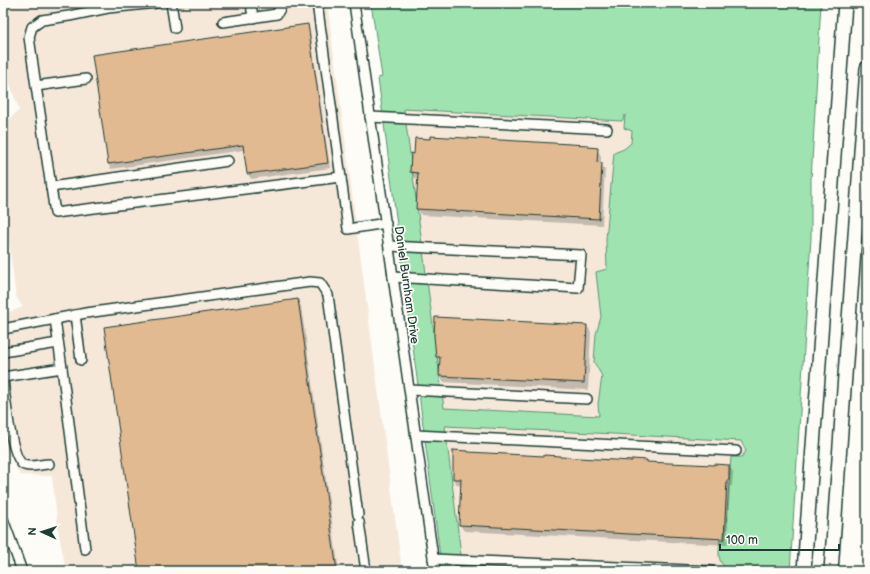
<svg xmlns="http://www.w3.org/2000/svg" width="870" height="574" font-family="'Balsamiq Sans',sans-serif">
	<rect width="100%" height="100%" fill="#fdfcf7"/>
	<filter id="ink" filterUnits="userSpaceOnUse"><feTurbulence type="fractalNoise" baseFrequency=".025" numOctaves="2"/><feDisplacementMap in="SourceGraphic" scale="8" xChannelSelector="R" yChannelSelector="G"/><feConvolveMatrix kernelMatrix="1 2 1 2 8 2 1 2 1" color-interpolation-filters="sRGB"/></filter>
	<g filter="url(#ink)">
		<!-- built -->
		<g fill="#f5e8d9">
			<path d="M3,3H327L402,571H66L59,535L52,476L20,475L5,446L3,434V314L23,307L16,297L3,194V125L19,110L3,64Z"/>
			<path d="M404,109L621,121L625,113L632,131L631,144L624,149L609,209L606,239L607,269L596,272L601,317L596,335L594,362L602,376L598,404L599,416L444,409Z"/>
			<path d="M445,426L595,433L741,441L746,451L742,457H731L725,539H720L725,568L729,571H463Z"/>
		</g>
		<!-- green -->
		<path fill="#9fe4b0" stroke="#5f9072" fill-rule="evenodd" d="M371,3H821L811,180V238L790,571H729C716,561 719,554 720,539H725L731,457H742L746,451L741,441L595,433L445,426L463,571H442L378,78L382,77ZM404,109L622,121L625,115L624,128L632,131L631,143L624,149L614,153L606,239L607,269L596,272L601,317L596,334L594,362L602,376L598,404L599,416L444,408Z"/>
		<!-- shadow -->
		<g fill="#0003">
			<path d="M307,25L310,30L330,168L251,179L248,174L244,150L111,169L108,164Z"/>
			<path d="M588,146L590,148L597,149L601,156V164L605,170L602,225L421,215L417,208L419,179H415L411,172Z"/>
			<path d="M297,300L301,306L339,571H140Z"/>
			<path d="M587,326L591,332L588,390L444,382L440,376L441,362L437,357Z"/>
			<path d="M560,458L715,466L729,465L733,472L732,486H730L727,545L464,531L460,525L462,486L457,485L454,479Z"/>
		</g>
		<!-- building -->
		<g fill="#e1ba92" stroke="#1f3d34">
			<path d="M308,24L328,163L247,174L243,145L108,164L92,55Z"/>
			<path d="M430,136L588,145V147L598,148L597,162L602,163L599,219L416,209L418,173L410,172L411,153L414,154L415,138L430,139Z"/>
			<path d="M298,299L337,571H139L104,327Z"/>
			<path d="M435,317L587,325L584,383L439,376L440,357H436L434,336Z"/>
			<path d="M453,450L468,451V452L544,456V455L560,456V457L632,461V459L647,460V462L714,465V464L729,465V480H727L724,539L459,525L461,479H453Z"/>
		</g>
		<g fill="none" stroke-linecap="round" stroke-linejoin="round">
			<!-- minor casing -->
			<g stroke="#1f3d34" stroke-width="12">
				<g id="minor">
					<path d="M171,3L175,28"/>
					<path d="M251,3L253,18"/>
					<path d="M317,3L348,229L386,223"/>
					<path d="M354,3L435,571"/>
					<path d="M223,22L277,14L283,3"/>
					<path d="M86,79L36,86L29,37L32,27L42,20L69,16L108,8L157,3"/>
					<path d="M36,86L51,187L228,161"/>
					<path d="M370,117L607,129"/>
					<path d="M51,187L55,213L341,177"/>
					<path d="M389,246L581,255L578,288L393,277"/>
					<path d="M75,315L81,360"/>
					<path d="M3,329L86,313L310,282L320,283L328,295L358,515"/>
					<path d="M3,352L58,343"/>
					<path d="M62,368L85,549"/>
					<path d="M3,377L62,368L55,319"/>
					<path d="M3,380C5,395 11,460 24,465C30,468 42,464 49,464"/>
					<path d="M410,390L587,399"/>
					<path d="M416,435L736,451"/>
					<path d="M3,519L22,571"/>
					<path d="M359,522L366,571"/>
					<path d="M433,559L711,571"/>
				</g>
			</g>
			<!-- highway casing -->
			<g stroke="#1f3d34" stroke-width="16">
				<g id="highway">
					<path d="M804,571L845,3"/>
					<path d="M831,571L867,68"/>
				</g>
			</g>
			<!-- path -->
			<path stroke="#1f3d34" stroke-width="1.5" stroke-dasharray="1 3" stroke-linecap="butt" d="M3,563L6,571"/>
			<!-- minor -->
			<use href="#minor" stroke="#fdfcf7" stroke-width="9"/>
			<!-- highway -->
			<use href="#highway" stroke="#fdfcf7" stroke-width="13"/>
		</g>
	</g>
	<g text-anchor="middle" stroke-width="3.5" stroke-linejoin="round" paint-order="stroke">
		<!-- street labels -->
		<g font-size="12" fill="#1f3d34" stroke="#fdfcf7">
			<text transform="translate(407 285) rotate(82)" y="4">Daniel Burnham Drive</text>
		</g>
	</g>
	<!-- margin -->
	<rect width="870" height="574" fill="none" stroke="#fdfcf7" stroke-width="16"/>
	<rect x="8" y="8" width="854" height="558" fill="none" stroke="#1f3d34" stroke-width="1.5" filter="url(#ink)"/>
	<!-- north arrow -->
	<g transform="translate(42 532) rotate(273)" stroke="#fdfcf7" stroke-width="3" paint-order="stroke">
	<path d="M0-3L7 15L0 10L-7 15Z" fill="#1f3d34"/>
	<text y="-6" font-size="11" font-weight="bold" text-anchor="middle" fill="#1f3d34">N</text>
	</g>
	<!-- scale -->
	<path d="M720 544v6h119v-6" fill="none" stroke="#1f3d34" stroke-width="2"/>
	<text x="726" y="544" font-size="12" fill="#1f3d34" stroke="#fdfcf7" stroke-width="3" paint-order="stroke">100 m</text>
</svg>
